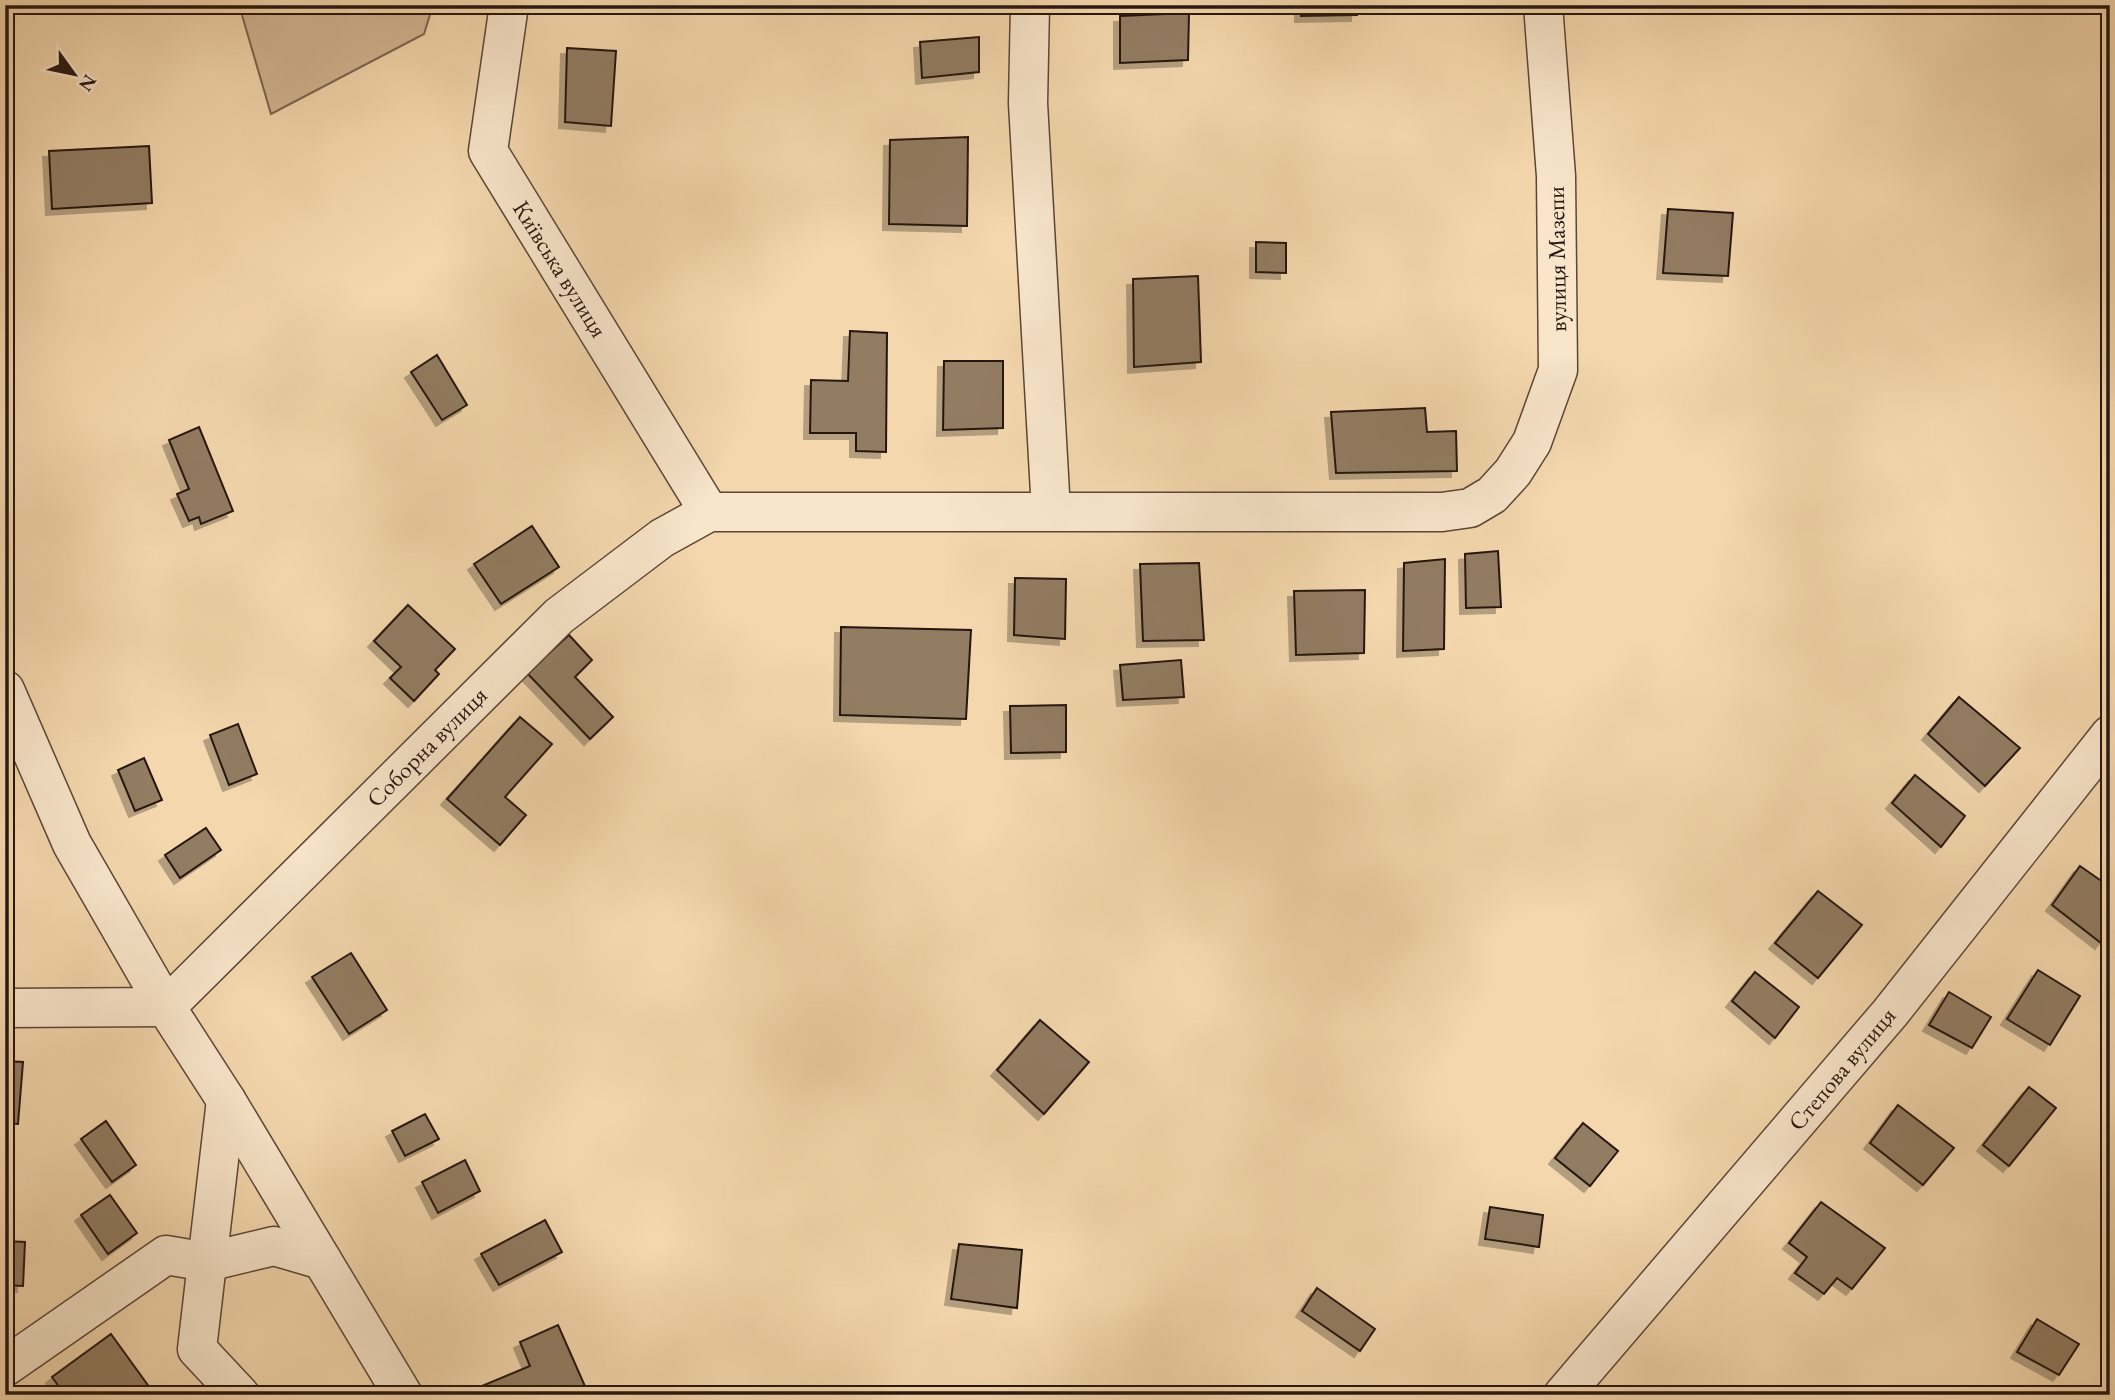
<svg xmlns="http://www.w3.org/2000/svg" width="2115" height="1400" font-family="'EB Garamond',serif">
	<defs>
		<filter id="shadow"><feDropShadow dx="-6" dy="6" stdDeviation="0" flood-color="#0004"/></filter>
	</defs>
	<rect width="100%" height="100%" fill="#f4d7ad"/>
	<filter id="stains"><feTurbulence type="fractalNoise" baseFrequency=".00286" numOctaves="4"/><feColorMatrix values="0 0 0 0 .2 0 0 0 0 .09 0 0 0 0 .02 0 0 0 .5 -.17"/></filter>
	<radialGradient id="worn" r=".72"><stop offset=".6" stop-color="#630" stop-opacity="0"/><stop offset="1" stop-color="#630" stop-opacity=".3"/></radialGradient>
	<!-- green -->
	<path fill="#d1b692" stroke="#7c6651" stroke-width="2" d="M239,5H433L424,34L271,114Z"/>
	<!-- building -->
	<g fill="#927b62" stroke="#271710" stroke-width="2" filter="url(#shadow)">
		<path d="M1301,5H1357V15L1301,16Z"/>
		<path d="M1189,13L1188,60L1120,63V16Z"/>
		<path d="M979,37V72L922,78L920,42Z"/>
		<path d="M567,48L616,51L611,126L565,122Z"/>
		<path d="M968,137L967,226L889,224L890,140Z"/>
		<path d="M149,146L152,203L52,209L49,151Z"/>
		<path d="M1668,209L1733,213L1728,276L1663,273Z"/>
		<path d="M1256,242L1286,243V273L1256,272Z"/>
		<path d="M1198,276L1201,362L1134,367L1133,279Z"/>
		<path d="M850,331L887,333L886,452L856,451V433H810L811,380L848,381Z"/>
		<path d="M437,355L467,405L442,420L411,372Z"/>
		<path d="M944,361H1003V428L943,430Z"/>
		<path d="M1425,408L1427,432L1456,431L1457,471L1336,473L1331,412Z"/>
		<path d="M199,427L233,511L201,524L199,517L189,521L177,494L189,489L169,440Z"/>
		<path d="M532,526L559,567L501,604L474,564Z"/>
		<path d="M1498,551L1501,607L1466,608L1465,554Z"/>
		<path d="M1445,559L1444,649L1403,651L1404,563Z"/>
		<path d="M1199,563L1204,640L1143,641L1140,564Z"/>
		<path d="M1015,578L1066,579L1065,639L1014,635Z"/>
		<path d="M1365,590L1364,653L1296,655L1294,591Z"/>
		<path d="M408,605L455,649L435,670L439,674L414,701L390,678L401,667L374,641Z"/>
		<path d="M841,627L971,630L966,719L840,715Z"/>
		<path d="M569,635L592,660L575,677L613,717L590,739L527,673Z"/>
		<path d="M1181,660L1184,697L1123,700L1120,665Z"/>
		<path d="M1959,697L2020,748L1985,786L1928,734Z"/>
		<path d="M1066,705V752L1011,753L1010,706Z"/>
		<path d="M520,717L552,744L505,797L526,815L500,845L447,799Z"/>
		<path d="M238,724L257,774L229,785L210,735Z"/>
		<path d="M144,758L162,800L135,811L118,770Z"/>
		<path d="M1915,775L1965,816L1941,847L1892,803Z"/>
		<path d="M206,828L221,850L180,878L165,855Z"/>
		<path d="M2080,866L2110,887V931L2101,943L2052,905Z"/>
		<path d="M1818,891L1862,925L1818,978L1775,943Z"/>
		<path d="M351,953L387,1010L349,1034L312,977Z"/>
		<path d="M2038,970L2080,996L2050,1045L2007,1019Z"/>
		<path d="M1755,972L1799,1007L1775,1038L1732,1001Z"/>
		<path d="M1949,992L1991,1017L1972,1048L1929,1025Z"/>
		<path d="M1040,1020L1089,1062L1044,1114L997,1070Z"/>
		<path d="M5,1061L23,1062L18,1124L5,1123Z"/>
		<path d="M2029,1087L2056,1108L2009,1166L1983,1145Z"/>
		<path d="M1898,1105L1954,1148L1923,1185L1870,1143Z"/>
		<path d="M425,1114L439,1139L405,1156L392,1131Z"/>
		<path d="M106,1121L136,1165L112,1182L81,1139Z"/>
		<path d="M1583,1123L1618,1151L1590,1186L1555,1158Z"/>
		<path d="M465,1160L480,1191L438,1213L422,1182Z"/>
		<path d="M110,1195L137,1233L108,1254L81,1215Z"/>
		<path d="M1821,1202L1885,1248L1852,1289L1837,1278L1824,1294L1795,1273L1807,1257L1789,1243Z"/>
		<path d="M1490,1207L1543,1215L1539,1247L1485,1239Z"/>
		<path d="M545,1220L562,1252L499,1285L481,1254Z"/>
		<path d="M5,1241L25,1242L23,1286L5,1285Z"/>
		<path d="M959,1244L1022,1250L1017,1308L951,1299Z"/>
		<path d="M1317,1288L1375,1329L1360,1351L1302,1311Z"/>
		<path d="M2037,1319L2079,1344L2059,1375L2017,1352Z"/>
		<path d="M558,1325L588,1393L480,1395L477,1388L530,1366L520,1342Z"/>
		<path d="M111,1334L155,1395H65L52,1377Z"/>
	</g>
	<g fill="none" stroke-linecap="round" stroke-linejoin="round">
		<!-- minor casing -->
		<g stroke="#5a4737" stroke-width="41">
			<g id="minor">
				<path d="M509,5L488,151L709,512"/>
				<path d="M1030,5L1028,103L1051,511"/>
				<path d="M5,690L72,844L166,1007L226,1100L403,1395"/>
				<path d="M5,1008L166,1007L559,616L662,538L709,512H1442L1470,508L1492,495L1513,472L1532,442L1558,370L1556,176L1543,5"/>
				<path d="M226,1100L197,1349L240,1395"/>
				<path d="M5,1367L166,1255L207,1262L274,1246L322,1260"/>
				<path d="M1563,1395L1890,1013L2110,735"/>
			</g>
		</g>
		<!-- minor -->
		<use href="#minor" stroke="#f8e5ca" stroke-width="38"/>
	</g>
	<g text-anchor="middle" stroke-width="5" stroke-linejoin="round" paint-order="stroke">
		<!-- street labels -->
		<g font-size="24" fill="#271710" stroke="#f8e5ca">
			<text transform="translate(1557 259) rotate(-91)" y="8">вулиця Мазепи</text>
			<text transform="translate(560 269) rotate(58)" y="8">Київська вулиця</text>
			<text transform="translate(427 747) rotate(-45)" y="8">Соборна вулиця</text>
			<text transform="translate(1842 1069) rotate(-50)" y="8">Степова вулиця</text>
		</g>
	</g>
	<!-- margin -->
	<rect width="2115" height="1400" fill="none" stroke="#f4d7ad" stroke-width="28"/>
	<rect x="7" y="7" width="2101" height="1386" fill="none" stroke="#271710" stroke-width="3.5"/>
	<rect x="14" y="14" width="2087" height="1372" fill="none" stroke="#271710" stroke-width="2"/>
	<!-- north arrow -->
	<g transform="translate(74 74) rotate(123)" stroke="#f8e5ca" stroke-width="5" paint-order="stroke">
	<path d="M0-5L12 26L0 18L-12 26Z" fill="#271710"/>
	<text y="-10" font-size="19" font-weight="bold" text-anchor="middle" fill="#271710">N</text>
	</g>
	<rect width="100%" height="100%" filter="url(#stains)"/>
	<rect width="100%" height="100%" fill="url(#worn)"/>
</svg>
